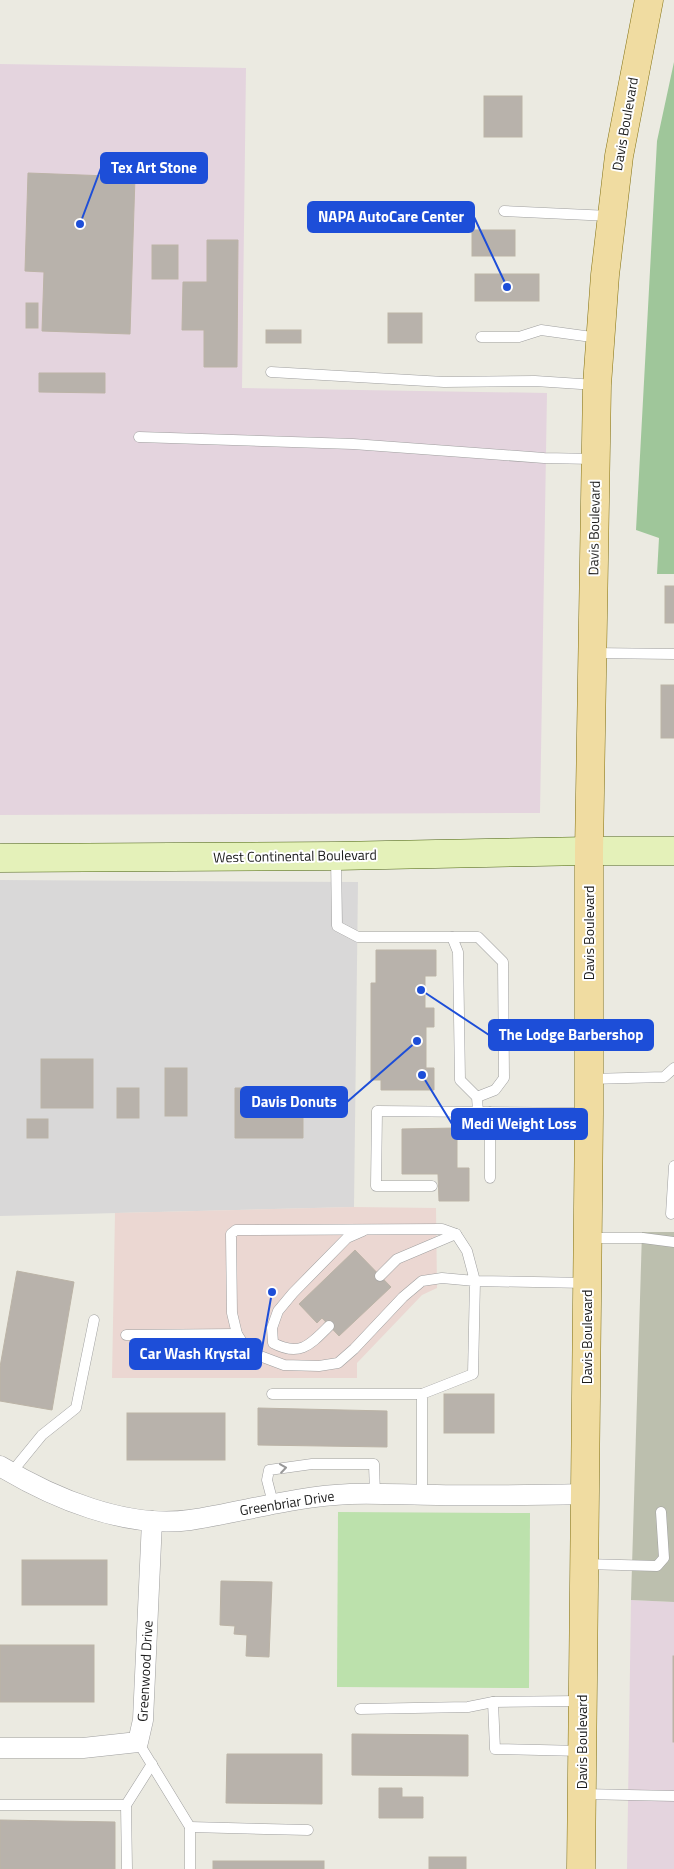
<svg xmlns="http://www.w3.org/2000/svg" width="674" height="1869" font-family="'Titillium Web',sans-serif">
	<rect width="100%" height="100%" fill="#ebeae1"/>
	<!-- residential -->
	<path fill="#d9d8d8" d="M0,880L358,882L354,1207L0,1216Z"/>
	<!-- commercial -->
	<path fill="#ebd7d2" d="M354,1207L436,1208L437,1288L422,1295L357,1363V1378H112L115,1213Z"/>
	<!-- industrial -->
	<g fill="#e4d4de">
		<path d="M0,64L246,68L242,388L547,393L540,813L0,815Z"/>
		<path d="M631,1600L674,1602V1869H627Z"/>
	</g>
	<!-- construction -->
	<path fill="#bcbfae" d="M642,1232H674V1602L631,1600Z"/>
	<!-- grass -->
	<path fill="#bce1ac" d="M338,1512L530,1513L529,1688L337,1687Z"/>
	<!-- forest -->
	<path fill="#9fc69a" d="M674,62V574H657L659,538L636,530L657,141Z"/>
	<!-- building -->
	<g fill="#b8b2ab" stroke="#bbb3a6">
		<rect x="484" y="96" width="38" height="41"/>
		<path d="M28,173L135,177L130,334L42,331L44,272L25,271Z"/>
		<rect x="472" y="230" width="43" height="26"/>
		<path d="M207,240H238L237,367H204V330H182L183,282H207Z"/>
		<rect x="152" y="245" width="26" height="34"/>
		<rect x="475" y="274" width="64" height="27"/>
		<rect x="26" y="303" width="12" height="25"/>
		<rect x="388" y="313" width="34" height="30"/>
		<rect x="266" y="330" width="35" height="13"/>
		<path d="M39,373H105V393L39,392Z"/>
		<rect x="665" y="586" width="9" height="37"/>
		<rect x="661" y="685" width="13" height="53"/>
		<path d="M376,950H436V976H425V1008H434V1027H426V1068H434V1090H381V1080H371V983H376Z"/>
		<rect x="41" y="1059" width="52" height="49"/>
		<rect x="165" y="1068" width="22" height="48"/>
		<rect x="117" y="1088" width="22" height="30"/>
		<path d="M235,1088H262V1102H303V1138H235Z"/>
		<rect x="27" y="1119" width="21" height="19"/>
		<path d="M457,1128V1168H469V1201H439L438,1174H402V1129Z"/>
		<path d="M355,1250L391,1287L339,1336L322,1318L317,1323L299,1304Z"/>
		<path d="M17,1271L74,1282L52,1410L0,1401V1367Z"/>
		<rect x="444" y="1394" width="50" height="39"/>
		<path d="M258,1408L387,1411V1447L258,1445Z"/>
		<rect x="127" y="1413" width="98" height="47"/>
		<rect x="22" y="1560" width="85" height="45"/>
		<path d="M221,1581L272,1582L269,1657L246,1656L247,1635L234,1634L235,1626L220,1625Z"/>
		<rect x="0" y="1645" width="94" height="57"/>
		<rect x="673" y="1656" width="1" height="86"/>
		<path d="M352,1734L468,1735V1776L352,1775Z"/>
		<path d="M227,1754H322V1804L226,1803Z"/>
		<path d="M379,1788H402V1797H423V1818H379Z"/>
		<path d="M0,1820L115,1822V1869H0Z"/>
		<rect x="429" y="1857" width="37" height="12"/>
		<rect x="213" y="1861" width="111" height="8"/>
	</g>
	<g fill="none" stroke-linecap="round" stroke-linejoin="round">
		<!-- lane casing -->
		<g stroke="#9f9f9f" stroke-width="11">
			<g id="lane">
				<path d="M504,211L610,216"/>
				<path d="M481,337H519L541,330L599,338"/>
				<path d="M271,372L444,382L535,381L596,385"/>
				<path d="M139,437L353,444L544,458L594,459"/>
				<path d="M593,653L674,654"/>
				<path d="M336,857L337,926L358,937H452L458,952L460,1080L477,1097L478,1112"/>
				<path d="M452,937H478L503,962L504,1078L495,1090L477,1097"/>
				<path d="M590,1079L664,1077L674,1068"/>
				<path d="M490,1112V1178"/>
				<path d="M432,1186H376L377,1111L588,1113"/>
				<path d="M671,1214L674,1166"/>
				<path d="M589,1238H643L674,1242"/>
				<path d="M380,1276L397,1259L456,1234"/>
				<path d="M329,1326C310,1345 300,1357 273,1343L272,1328L278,1311L293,1293L347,1238L363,1231"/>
				<path d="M126,1335L237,1334"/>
				<path d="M272,1394H422"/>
				<path d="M11,1473L42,1435L76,1408L94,1320"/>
				<path d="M422,1495V1394L473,1374L475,1281L467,1251L456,1234L442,1229L236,1230L231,1234L232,1313L237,1334L244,1345L260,1356L284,1365L319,1366L338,1363L354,1349L403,1297L422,1281L442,1278L475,1281L587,1283"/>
				<path d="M273,1503L267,1480L269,1470L312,1464H374L375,1494"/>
				<path d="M585,1564L657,1566L664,1558L661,1512"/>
				<path d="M493,1702L495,1749L582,1751"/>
				<path d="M360,1709L468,1707L493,1702L581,1701"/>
				<path d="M138,1742L190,1827V1869"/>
				<path d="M583,1794L674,1796"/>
				<path d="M0,1805H126"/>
				<path d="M190,1827L308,1830"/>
				<path d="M127,1869L126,1805L152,1764"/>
			</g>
		</g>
		<!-- street casing -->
		<g stroke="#9f9f9f" stroke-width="21">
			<g id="street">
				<path d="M0,1466C53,1498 126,1529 190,1520C243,1512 296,1496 350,1494C379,1493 409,1495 437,1495C487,1496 536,1495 585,1494"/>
				<path d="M0,1748H83L138,1742L143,1720L152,1521"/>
			</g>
		</g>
		<!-- secondary casing -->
		<g stroke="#4b6310" stroke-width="29">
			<path id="secondary" d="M0,858L336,856L589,851H674"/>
		</g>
		<!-- primary casing -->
		<g stroke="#827010" stroke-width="29">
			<path id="primary" d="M581,1869L589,1114V851L597,385L605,275L619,156L649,0"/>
		</g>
		<!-- lane -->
		<use href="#lane" stroke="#fff" stroke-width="10"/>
		<!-- street -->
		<use href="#street" stroke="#fff" stroke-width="20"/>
		<!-- secondary -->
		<use href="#secondary" stroke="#e4f1b9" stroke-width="28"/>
		<!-- primary -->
		<use href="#primary" stroke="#f0dca1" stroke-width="28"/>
	</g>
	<!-- one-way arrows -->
	<defs><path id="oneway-chevron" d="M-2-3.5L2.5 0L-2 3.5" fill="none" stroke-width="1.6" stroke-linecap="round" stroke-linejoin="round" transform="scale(1.25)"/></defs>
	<use stroke="#989898" href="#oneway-chevron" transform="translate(283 1468) rotate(-8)"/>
	<g text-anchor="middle" stroke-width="4" stroke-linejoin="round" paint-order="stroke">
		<!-- street labels -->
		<g font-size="14" fill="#1b1b1b" stroke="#fff">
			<text transform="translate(625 124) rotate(-80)" y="5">Davis Boulevard</text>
			<text transform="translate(594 528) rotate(-89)" y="5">Davis Boulevard</text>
			<text transform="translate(295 856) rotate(-1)" y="5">West Continental Boulevard</text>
			<text transform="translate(589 933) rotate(-90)" y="5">Davis Boulevard</text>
			<text transform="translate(587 1337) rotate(-90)" y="5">Davis Boulevard</text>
			<text transform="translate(287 1503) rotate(-9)" y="5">Greenbriar Drive</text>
			<text transform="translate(145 1671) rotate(-87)" y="5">Greenwood Drive</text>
			<text transform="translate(582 1742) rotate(-90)" y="5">Davis Boulevard</text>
		</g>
	</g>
	<!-- callouts -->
	<path fill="none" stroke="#1d4ed8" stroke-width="2" d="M80 224L101 168M507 287L474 217M421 990L489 1035M417 1041L347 1102M422 1075L452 1124M272 1292L261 1354"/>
	<g fill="#1d4ed8" stroke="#fff" stroke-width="2">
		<circle cx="80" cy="224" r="5"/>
		<circle cx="507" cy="287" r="5"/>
		<circle cx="421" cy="990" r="5"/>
		<circle cx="417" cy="1041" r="5"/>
		<circle cx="422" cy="1075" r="5"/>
		<circle cx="272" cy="1292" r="5"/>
	</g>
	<g fill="#1d4ed8" stroke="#1d4ed8" stroke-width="2">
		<rect x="101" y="153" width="106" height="30" rx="5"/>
		<rect x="308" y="202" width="166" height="30" rx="5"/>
		<rect x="489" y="1020" width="164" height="30" rx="5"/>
		<rect x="241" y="1087" width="106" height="30" rx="5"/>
		<rect x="452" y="1109" width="135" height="30" rx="5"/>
		<rect x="130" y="1339" width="131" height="30" rx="5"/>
	</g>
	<g font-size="15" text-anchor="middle" font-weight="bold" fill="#fff">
		<text x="154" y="173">Tex Art Stone</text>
		<text x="391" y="222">NAPA AutoCare Center</text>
		<text x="571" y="1040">The Lodge Barbershop</text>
		<text x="294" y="1107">Davis Donuts</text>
		<text x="519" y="1129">Medi Weight Loss</text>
		<text x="195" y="1359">Car Wash Krystal</text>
	</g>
</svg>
